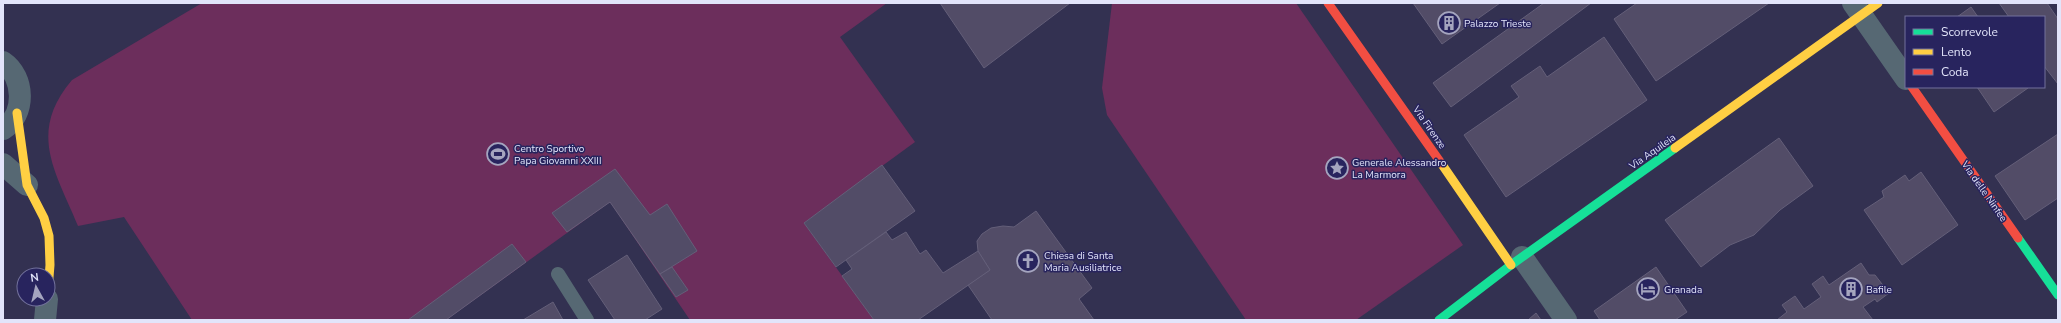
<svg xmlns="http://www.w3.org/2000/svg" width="2061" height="323" font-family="'Nunito Sans',sans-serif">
	<rect width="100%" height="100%" fill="#333151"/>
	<!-- green -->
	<g fill="#6c2e5c">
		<path d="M202,3H887L840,37L915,142L804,223L874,320H690L610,202L446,320H192L124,217L78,226C56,172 27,133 72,80Z"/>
		<path d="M1112,3H1296L1463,245L1356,320H1246L1107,115L1102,88Z"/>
	</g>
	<!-- building -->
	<g fill="#524c67" stroke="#645f79">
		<path d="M940,3H1070L984,68Z"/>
		<path d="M1413,3H1500L1442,44Z"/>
		<path d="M1544,3H1591L1451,107L1433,83Z"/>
		<path d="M1637,3H1769L1656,81L1614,19Z"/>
		<path d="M1999,3H2047L2058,19V84L2044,66V17H2009Z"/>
		<path d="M1971,7L1978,17H1957Z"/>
		<path d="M1604,37L1647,100L1506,197L1464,135L1519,97L1511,86L1540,66L1547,77Z"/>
		<path d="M1977,87H2027L2028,88L1994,112Z"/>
		<path d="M2058,134V198L2025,220L1995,176Z"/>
		<path d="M1779,138L1813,186L1780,210L1754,235L1730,245L1701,267L1665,220Z"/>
		<path d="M882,165L915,211L836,267L804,223Z"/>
		<path d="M615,169L650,215L667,204L697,251L660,274L610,202L567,232L552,213Z"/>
		<path d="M1921,172L1958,225L1902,265L1864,210L1884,197L1882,191L1905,175L1909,181Z"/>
		<path d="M1036,211L1092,288L1079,299L1094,320H992L968,285L990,270L978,251L977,241L982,234L991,228L1003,226L1014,227Z"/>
		<path d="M886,232L892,240L906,232L920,254L926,250L943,273L978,251L990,270L918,320H874L842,276L852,269L846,260Z"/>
		<path d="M512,244L526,262L446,320H408Z"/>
		<path d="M627,255L662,309L645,320H615L588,280Z"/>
		<path d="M1861,263L1869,275H1875L1889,293L1877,302L1875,299L1863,307L1873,320H1777L1787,312L1782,305L1795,296L1804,309L1821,297L1812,284L1823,276L1829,285Z"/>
		<path d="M672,267L688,290L676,297L660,274Z"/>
		<path d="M1656,267L1687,312L1675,320H1600L1594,311Z"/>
		<path d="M553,302L563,320H523Z"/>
		<path d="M1536,313L1541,320H1528Z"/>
	</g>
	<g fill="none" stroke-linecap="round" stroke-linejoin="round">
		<!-- lane -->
		<path stroke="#566873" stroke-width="14" d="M558,274L587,320"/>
		<!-- street -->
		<g stroke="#566873" stroke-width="22">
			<path d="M1853,3L1906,79"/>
			<path d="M3,62C25,77 26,115 3,129"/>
			<path d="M3,164L27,185"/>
			<path d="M1522,257L1566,320"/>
			<path d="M45,320L47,299"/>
		</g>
		<!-- fast -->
		<g stroke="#16e098" stroke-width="9">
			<path d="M2018,238L2058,295"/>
			<path d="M1439,320L1511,265L1675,148"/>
		</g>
		<!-- slow -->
		<g stroke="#ffcf43" stroke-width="9">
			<path d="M17,113L27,185L44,218L49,236L50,265L48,290"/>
			<path d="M1675,148L1878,3"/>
			<path d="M1441,163L1511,265"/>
		</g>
		<!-- jam -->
		<g stroke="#f24e42" stroke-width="9">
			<path d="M1328,3L1441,163"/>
			<path d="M1912,87L2018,238"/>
		</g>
	</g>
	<!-- icons -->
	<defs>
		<g id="building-ring" transform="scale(1.15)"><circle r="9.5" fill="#28245e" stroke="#a5a5bf" stroke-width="1.5"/><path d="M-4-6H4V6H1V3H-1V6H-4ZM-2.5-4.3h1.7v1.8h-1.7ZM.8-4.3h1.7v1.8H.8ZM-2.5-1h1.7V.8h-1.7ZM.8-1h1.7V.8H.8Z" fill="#a5a5bf"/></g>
		<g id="stadium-ring" transform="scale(1.15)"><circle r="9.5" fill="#28245e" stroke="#a5a5bf" stroke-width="1.5"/><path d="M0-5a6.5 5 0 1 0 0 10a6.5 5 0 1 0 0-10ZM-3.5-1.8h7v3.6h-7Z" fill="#a5a5bf"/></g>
		<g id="sight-ring" transform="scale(1.15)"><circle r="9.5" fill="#28245e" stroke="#a5a5bf" stroke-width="1.5"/><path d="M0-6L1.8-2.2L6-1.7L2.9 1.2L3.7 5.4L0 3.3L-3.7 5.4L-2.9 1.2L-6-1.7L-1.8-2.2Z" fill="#a5a5bf"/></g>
		<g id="church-ring" transform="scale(1.15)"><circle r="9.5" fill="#28245e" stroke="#a5a5bf" stroke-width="1.5"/><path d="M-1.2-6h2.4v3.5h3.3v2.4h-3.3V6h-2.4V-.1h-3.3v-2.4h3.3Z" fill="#a5a5bf"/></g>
		<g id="hotel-ring" transform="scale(1.15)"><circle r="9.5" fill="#28245e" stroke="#a5a5bf" stroke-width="1.5"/><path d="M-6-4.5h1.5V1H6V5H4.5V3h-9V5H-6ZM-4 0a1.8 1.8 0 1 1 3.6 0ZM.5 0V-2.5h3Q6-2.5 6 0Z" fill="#a5a5bf"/></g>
	</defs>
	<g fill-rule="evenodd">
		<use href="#building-ring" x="1449" y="23"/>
		<use href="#stadium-ring" x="498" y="154"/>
		<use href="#sight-ring" x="1337" y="168"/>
		<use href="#church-ring" x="1028" y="261"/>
		<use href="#hotel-ring" x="1648" y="289"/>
		<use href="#building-ring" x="1851" y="289"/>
	</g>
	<g text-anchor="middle" stroke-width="3" stroke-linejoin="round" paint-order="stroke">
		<!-- poi labels -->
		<g font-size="10" fill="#e2e4fa" stroke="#28245e" text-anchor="start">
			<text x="1464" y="27">Palazzo Trieste</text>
			<text x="514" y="152">Centro Sportivo<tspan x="514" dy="12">Papa Giovanni XXIII</tspan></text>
			<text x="1352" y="166">Generale Alessandro<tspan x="1352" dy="12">La Marmora</tspan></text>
			<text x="1044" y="259">Chiesa di Santa<tspan x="1044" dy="12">Maria Ausiliatrice</tspan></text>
			<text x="1664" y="293">Granada</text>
			<text x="1866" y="293">Bafile</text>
		</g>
		<!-- street labels -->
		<g font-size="10" fill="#e2e4fa" stroke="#28245e">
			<text transform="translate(1430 127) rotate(55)" y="4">Via Firenze</text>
			<text transform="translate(1652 151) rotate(-35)" y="4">Via Aquileia</text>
			<text transform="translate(1985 191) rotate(55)" y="4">Via delle Ninfee</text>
		</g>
	</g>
	<!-- border -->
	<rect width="2061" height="323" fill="none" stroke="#e2e4fa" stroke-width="8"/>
	<!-- legend -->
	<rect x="1905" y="16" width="140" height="72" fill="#28245e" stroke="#72719c"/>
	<rect x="1913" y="29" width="20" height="6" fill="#16e098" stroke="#72719c"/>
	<text x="1941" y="36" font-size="12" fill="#e2e4fa">Scorrevole</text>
	<rect x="1913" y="49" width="20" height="6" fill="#ffcf43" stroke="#72719c"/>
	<text x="1941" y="56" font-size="12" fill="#e2e4fa">Lento</text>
	<rect x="1913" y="69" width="20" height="6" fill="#f24e42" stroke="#72719c"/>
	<text x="1941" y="76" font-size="12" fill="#e2e4fa">Coda</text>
	<!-- north arrow -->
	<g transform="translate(36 287) rotate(352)"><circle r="19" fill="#28245e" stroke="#72719c"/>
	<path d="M0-3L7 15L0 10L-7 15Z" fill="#a5a5bf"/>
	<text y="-6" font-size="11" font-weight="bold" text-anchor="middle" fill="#e2e4fa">N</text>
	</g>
</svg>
